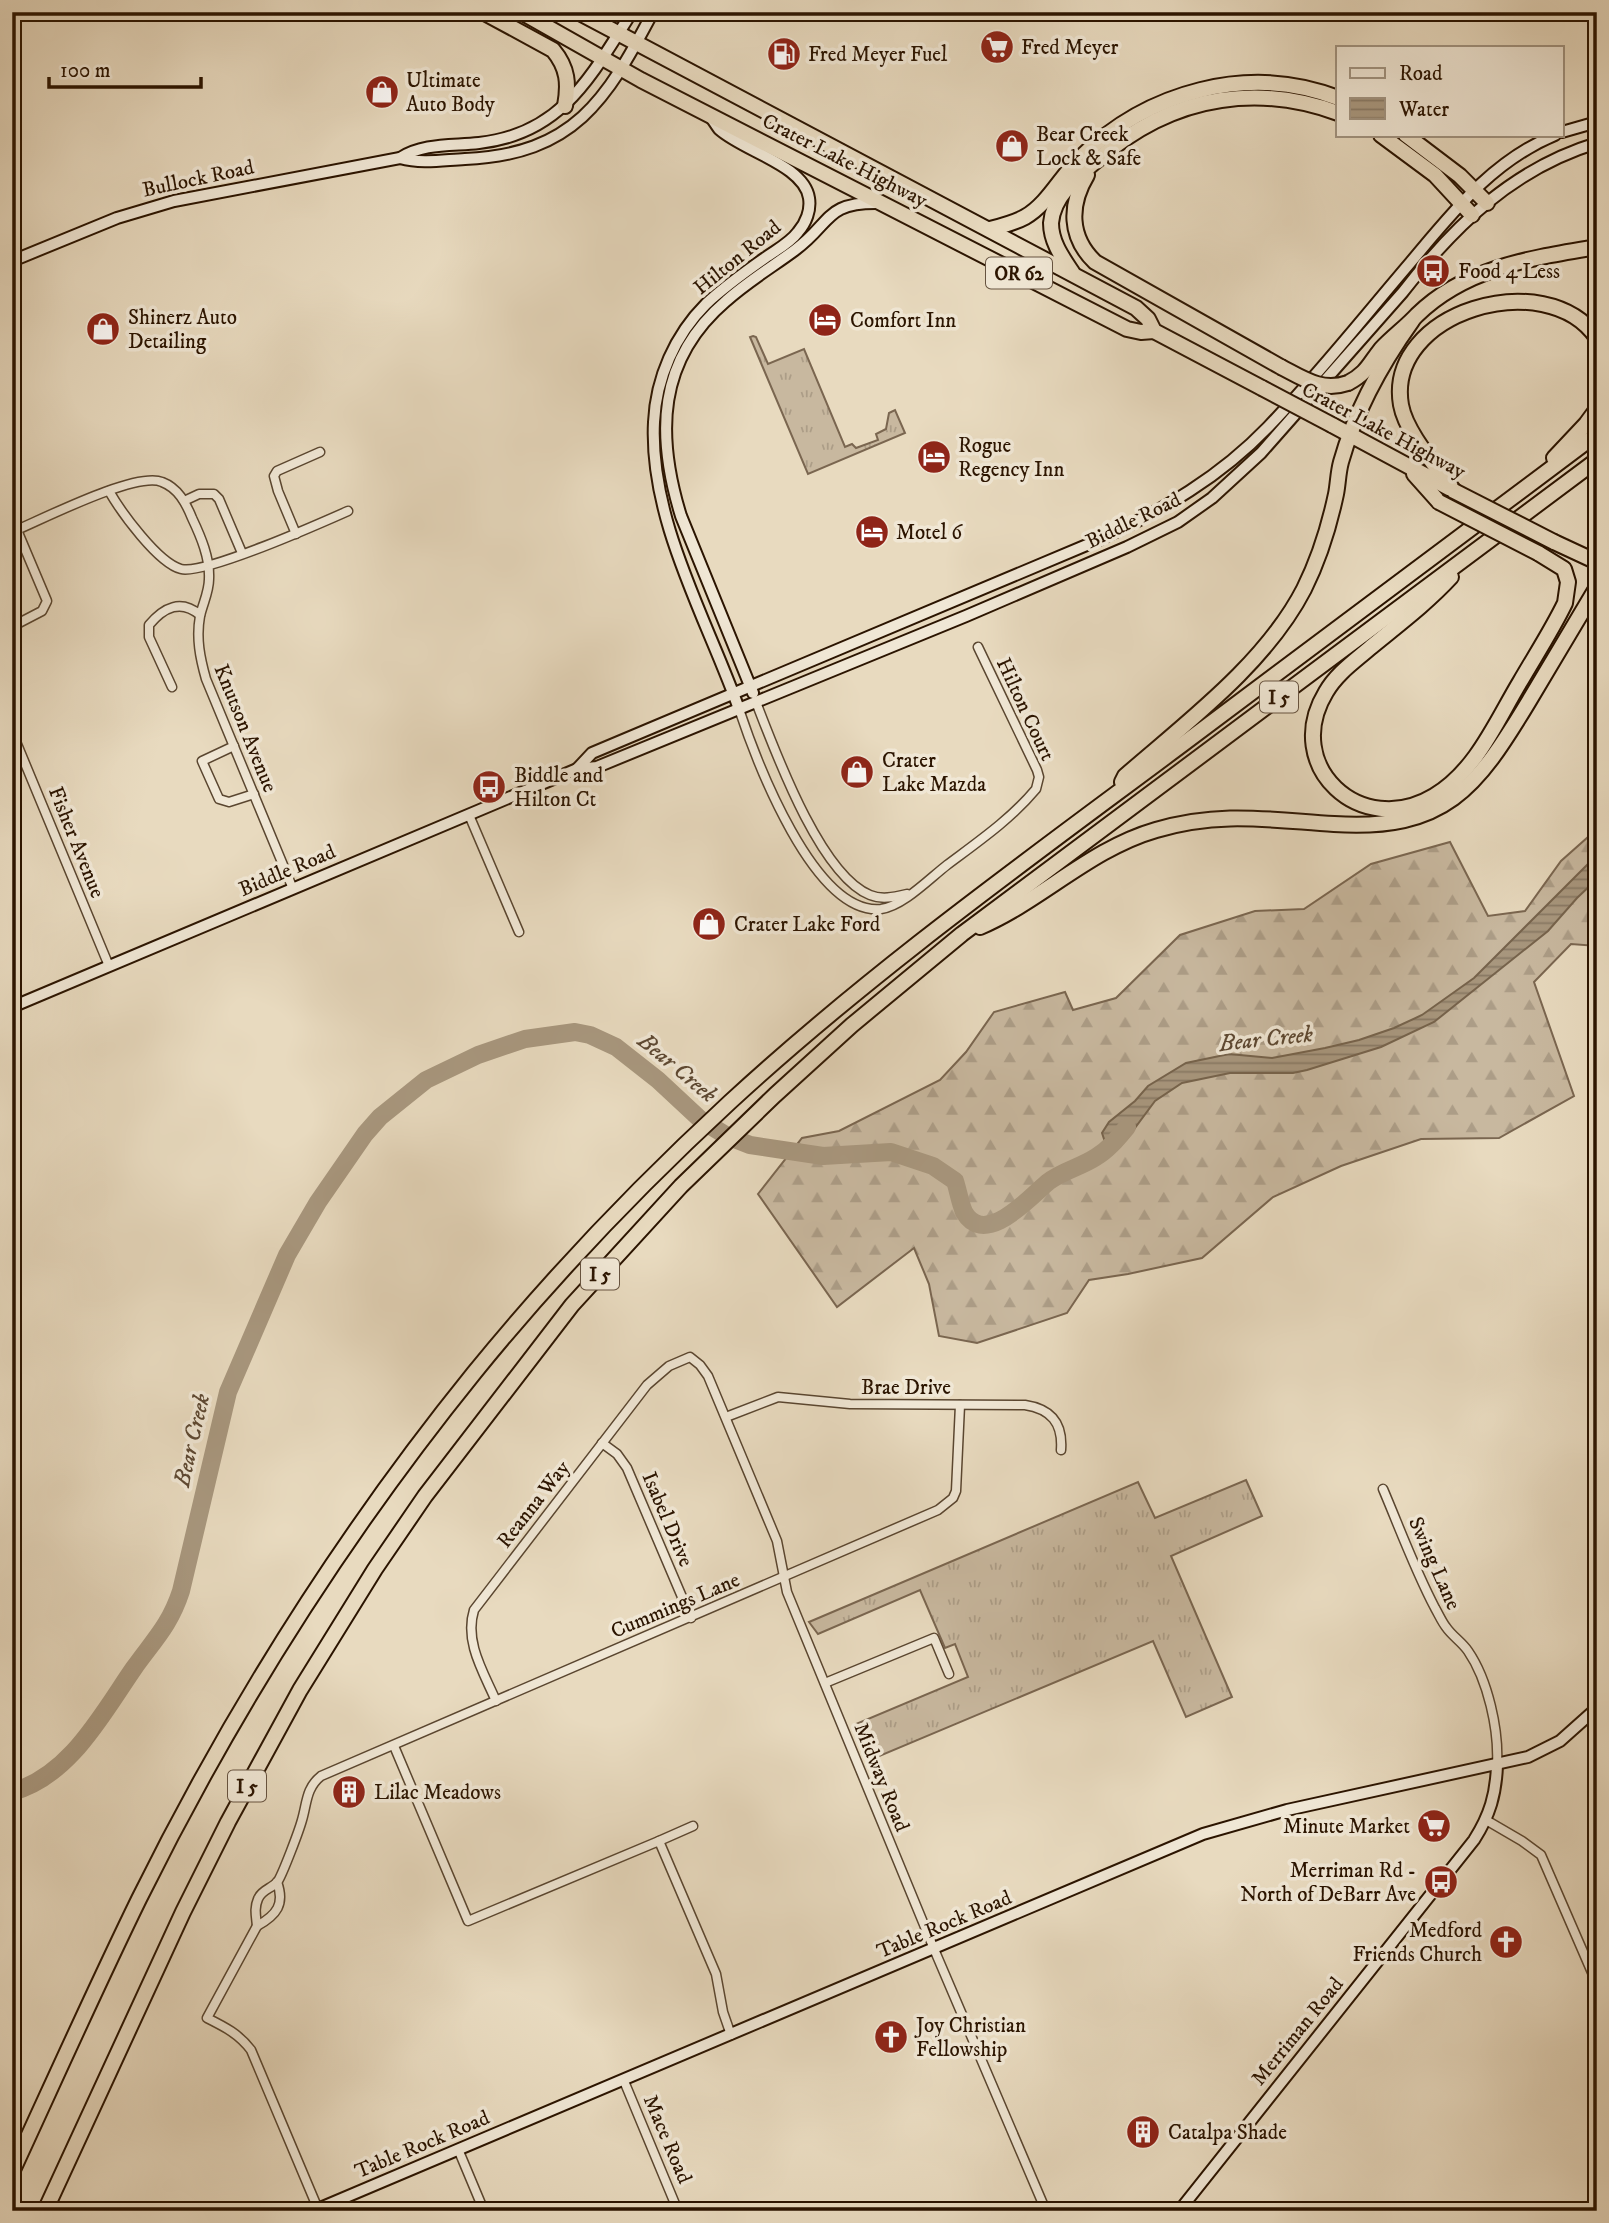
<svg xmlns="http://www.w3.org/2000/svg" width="1609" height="2223" font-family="'IM FELL DW Pica',serif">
	<defs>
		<pattern id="grass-tufts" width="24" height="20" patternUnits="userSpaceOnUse" patternTransform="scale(1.75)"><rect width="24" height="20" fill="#c8b89f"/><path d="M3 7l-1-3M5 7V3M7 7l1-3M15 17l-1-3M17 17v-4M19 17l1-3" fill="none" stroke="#ac9d87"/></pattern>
		<pattern id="forest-firs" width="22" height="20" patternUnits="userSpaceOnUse" patternTransform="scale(1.75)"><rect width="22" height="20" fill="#c8b89f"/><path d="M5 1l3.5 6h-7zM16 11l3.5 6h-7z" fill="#ac9d87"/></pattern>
		<pattern id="water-rules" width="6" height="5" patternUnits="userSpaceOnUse" patternTransform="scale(1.75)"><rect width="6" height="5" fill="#a8977e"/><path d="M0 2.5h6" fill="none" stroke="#897a65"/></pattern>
	</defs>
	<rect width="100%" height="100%" fill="#e8dabf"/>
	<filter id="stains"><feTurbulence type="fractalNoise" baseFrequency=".00286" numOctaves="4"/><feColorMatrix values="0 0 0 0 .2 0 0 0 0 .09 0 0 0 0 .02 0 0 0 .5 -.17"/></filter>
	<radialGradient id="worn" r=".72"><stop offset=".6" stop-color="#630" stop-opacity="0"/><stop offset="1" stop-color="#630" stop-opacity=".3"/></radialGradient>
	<!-- grass -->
	<g fill="url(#grass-tufts)" stroke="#7a6650" stroke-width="2">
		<path d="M753,336L756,337L768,364L804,349L845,447L852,444L856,448L878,440L876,434L886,429L889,413L895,410L905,433L808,474L750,337Z"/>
		<path d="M1246,1480L1262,1516L1171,1556L1232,1697L1186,1717L1153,1641L870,1760L856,1724L968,1677L955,1644L945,1648L920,1590L818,1634L809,1622L1138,1482L1155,1518Z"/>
	</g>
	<!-- forest -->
	<path fill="url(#forest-firs)" stroke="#7a6650" stroke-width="2" d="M1597,829V946L1571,944L1534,982L1574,1096L1499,1138L1421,1139L1341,1166L1273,1197L1202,1258L1128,1274L1089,1280L1067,1313L977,1343L939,1336L929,1284L914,1248L837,1307L758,1194L802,1138L839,1131L940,1080L966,1052L994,1012L1065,992L1073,1010L1116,998L1180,935L1255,911L1304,909L1371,864L1450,842L1488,916L1525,911L1561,861Z"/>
	<!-- water -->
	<path fill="url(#water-rules)" stroke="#76634c" stroke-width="2" d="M1597,855V879L1577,898L1548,931L1434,1022L1381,1047L1307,1070L1293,1073H1230L1182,1083L1155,1101L1126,1140L1116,1147L1105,1142L1102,1133L1109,1122L1135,1101L1148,1086L1186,1063L1229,1054L1272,1058L1325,1048L1359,1040L1394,1028L1422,1015L1474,978Z"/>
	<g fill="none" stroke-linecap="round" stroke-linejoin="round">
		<!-- river -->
		<path stroke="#a8977e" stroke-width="18" d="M12,1792C70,1776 102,1714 134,1668C154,1640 170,1625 181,1591L228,1392L287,1255L318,1202L365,1134L380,1117L426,1080L478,1055L525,1039L575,1032L590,1035L616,1047L658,1080L701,1120L727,1136L750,1145L823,1156L891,1152L933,1166L955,1181C958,1190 960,1203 964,1212C985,1249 1031,1196 1048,1182C1062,1171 1081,1167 1096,1157C1108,1150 1117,1139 1127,1127"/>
		<!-- street casing -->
		<g stroke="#5a4630" stroke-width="11">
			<g id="street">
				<path d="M109,491C121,512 158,563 181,569C204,575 321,523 348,511"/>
				<path d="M184,501L199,494H214L219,499L242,553"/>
				<path d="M12,532C41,520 136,471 162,482C178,488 186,503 192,518C201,537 210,558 209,579C209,592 203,603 200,616C196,638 200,658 206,679L293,889"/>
				<path d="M296,534L278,491L274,476L277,471L320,452"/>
				<path d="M12,623L17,624L42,611L47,601L17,530"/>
				<path d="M172,687L149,637V625C164,607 181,599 200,615"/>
				<path d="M756,702C775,751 820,875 870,895C882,900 894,897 907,894"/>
				<path d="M739,709C756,760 814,916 881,909C903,906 929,879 947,865C979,841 1011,819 1036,789L1039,777L1037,770L978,647"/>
				<path d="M12,732L109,966"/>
				<path d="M234,746L202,761L219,799L229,802L254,794"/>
				<path d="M469,815L519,932"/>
				<path d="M726,1417L778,1397L850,1404L1025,1405C1051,1409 1063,1423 1061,1450"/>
				<path d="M602,1443L617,1454L627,1468L691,1618"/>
				<path d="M1383,1489C1400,1529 1415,1570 1435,1608C1439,1615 1442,1622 1446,1627C1452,1636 1462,1642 1468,1651C1488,1680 1499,1730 1497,1765"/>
				<path d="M825,1683L934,1638L949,1674"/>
				<path d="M496,1701C484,1673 464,1642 474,1610L647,1385L669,1366L690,1357L700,1365L708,1376L777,1541L787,1592L934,1949L1046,2211"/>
				<path d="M394,1746L468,1921L659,1841L716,1974L723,2012L731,2035"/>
				<path d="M1486,1820L1522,1841L1541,1855L1597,1984"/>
				<path d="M659,1841L693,1826"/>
				<path d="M277,1882C285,1904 277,1915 257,1926L207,2018C225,2027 239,2034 251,2050L318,2209"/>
				<path d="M257,1926C256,1916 254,1908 258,1899C262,1889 272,1889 278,1881C283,1873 299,1831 302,1820C307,1803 306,1788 321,1776L938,1510L953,1498L956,1491L960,1405"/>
				<path d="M624,2081L678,2211"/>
				<path d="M458,2149L484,2211"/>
			</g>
		</g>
		<!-- secondary casing -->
		<g stroke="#2b1400" stroke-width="14">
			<g id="secondary">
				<path d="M710,116C713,120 716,125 719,129C743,151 804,165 809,198C811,210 806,223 798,232C790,243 776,250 765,258C745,272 724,287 706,304C675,335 656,378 654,422C649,520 707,619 739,709"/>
				<path d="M1562,132L1597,122"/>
				<path d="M400,158C422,164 443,160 465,159C574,154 606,101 653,12"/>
				<path d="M12,261L117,218L174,201L400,158C423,143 452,146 479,143C562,134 591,76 632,12"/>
				<path d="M753,693L681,516C656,435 657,360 726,301C747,282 772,267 795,250C832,223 824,202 879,203"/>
				<path d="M577,769L592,753L1101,539C1163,510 1220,477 1268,427C1318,375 1363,318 1410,263C1453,212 1492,161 1555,135"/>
				<path d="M12,1007L577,769L597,767L966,616L1127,547L1178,522L1212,498L1261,453L1403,292C1455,225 1514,168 1597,143"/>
				<path d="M313,2211L1203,1834L1287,1810L1528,1757L1560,1741L1597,1708"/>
				<path d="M1179,2211L1474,1840C1490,1815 1496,1794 1497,1765"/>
			</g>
		</g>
		<!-- highway casing -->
		<g stroke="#2b1400" stroke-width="18">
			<g id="highway">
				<path d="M483,12L553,50C568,68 569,84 565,106"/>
				<path d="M521,12L641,80L1127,329L1141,332L1154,331"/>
				<path d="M578,12L1136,308L1148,319L1154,331L1262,388"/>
				<path d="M1381,135L1435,175L1472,215"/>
				<path d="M1406,135L1460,176L1487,203"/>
				<path d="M1087,175C1069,205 1069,237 1095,262L1281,367"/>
				<path d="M990,229C1002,226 1014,223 1025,217C1048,204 1061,176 1080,158C1147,92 1248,63 1338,98"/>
				<path d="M1072,272C1062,257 1051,242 1051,223C1053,196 1078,176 1097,160C1134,129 1173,107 1221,100C1261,94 1300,99 1338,113"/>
				<path d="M1348,383C1367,373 1369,364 1381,349C1392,337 1406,327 1417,315C1466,267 1532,258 1597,247"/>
				<path d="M1332,425L1449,488"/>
				<path d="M1554,458L1586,424L1597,409"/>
				<path d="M1414,474L1439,502"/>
				<path d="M1454,491C1437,467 1406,433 1401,405C1385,312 1546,264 1597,338"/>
				<path d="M1554,542L1597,562"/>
				<path d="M1451,577C1427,603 1399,624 1371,647C1355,661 1337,673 1326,692C1281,766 1361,840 1434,796C1476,771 1496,722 1520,682C1535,656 1552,630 1565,603L1568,582L1564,569L1538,553"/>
				<path d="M1122,782L1125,776C1187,722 1266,663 1304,589C1319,559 1329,527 1336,494C1338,484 1338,473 1341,462C1355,412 1382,363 1412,321"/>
				<path d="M980,927C1041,901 1090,849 1156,830C1220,811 1270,820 1334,824C1445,831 1476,789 1529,701C1552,663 1574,625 1597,587"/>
				<path d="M12,2172C54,2081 95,1989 139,1899C231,1713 343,1535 474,1373C552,1277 639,1186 730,1102C871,972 1029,859 1183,744C1321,642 1458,537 1597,434"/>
				<path d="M45,2211L183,1912L228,1822L300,1690L375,1569L425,1496L572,1305L681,1186L775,1095L852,1025L962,934L1597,460"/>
			</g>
		</g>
		<!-- street -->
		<use href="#street" stroke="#f0e7d5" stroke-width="8"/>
		<!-- secondary -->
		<use href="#secondary" stroke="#f0e7d5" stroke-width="10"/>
		<!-- highway -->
		<use href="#highway" stroke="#e8dabf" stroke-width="14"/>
		<!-- highway-bridge casing -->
		<g stroke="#2b1400" stroke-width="18" stroke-linecap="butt">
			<g id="highway-bridge">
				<path d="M1281,367C1304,379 1322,392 1348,383"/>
				<path d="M1262,388L1332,425"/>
				<path d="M1454,491L1554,542"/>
				<path d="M1439,502L1538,553"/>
			</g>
		</g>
		<!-- highway-bridge -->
		<use href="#highway-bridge" stroke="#e8dabf" stroke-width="14"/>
	</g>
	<!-- icons -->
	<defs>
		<g id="supermarket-disc" transform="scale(1.75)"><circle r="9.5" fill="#8f2418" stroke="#f0e7d5"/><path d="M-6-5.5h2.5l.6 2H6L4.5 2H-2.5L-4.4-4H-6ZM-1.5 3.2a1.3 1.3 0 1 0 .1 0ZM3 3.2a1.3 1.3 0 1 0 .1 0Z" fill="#fff"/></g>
		<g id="fuel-disc" transform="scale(1.75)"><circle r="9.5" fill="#8f2418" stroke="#f0e7d5"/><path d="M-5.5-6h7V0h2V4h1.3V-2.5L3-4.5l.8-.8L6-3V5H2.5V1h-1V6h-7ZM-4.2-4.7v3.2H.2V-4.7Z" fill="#fff"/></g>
		<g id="shop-disc" transform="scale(1.75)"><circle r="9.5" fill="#8f2418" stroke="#f0e7d5"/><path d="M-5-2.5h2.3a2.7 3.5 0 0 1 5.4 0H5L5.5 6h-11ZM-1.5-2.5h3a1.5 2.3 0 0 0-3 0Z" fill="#fff"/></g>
		<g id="bus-disc" transform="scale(1.75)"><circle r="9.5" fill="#8f2418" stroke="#f0e7d5"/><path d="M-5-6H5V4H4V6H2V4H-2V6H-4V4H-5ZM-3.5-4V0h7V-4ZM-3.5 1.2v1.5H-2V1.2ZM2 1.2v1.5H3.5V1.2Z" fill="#fff"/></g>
		<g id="hotel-disc" transform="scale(1.75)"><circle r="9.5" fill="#8f2418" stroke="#f0e7d5"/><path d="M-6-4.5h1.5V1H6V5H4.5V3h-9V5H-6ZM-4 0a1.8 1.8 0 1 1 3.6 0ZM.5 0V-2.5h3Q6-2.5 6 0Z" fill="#fff"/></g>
		<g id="building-disc" transform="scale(1.75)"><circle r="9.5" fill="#8f2418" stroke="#f0e7d5"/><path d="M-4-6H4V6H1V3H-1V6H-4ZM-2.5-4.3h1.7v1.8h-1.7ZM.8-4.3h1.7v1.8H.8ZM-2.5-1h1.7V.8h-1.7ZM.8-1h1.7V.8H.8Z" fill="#fff"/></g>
		<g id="church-disc" transform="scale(1.75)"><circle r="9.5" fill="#8f2418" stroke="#f0e7d5"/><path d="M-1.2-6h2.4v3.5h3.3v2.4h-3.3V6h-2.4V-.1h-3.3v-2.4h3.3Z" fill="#fff"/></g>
	</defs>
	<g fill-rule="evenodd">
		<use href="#supermarket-disc" x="997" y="47"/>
		<use href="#fuel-disc" x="784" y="54"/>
		<use href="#shop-disc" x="382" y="92"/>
		<use href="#shop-disc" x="1012" y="146"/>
		<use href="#bus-disc" x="1433" y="271"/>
		<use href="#hotel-disc" x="825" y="320"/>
		<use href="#shop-disc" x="103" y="329"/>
		<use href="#hotel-disc" x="934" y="457"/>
		<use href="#hotel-disc" x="872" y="532"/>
		<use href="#shop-disc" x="857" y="772"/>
		<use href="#bus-disc" x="489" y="787"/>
		<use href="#shop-disc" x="709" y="924"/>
		<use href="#building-disc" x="349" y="1792"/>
		<use href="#supermarket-disc" x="1434" y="1826"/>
		<use href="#bus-disc" x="1441" y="1882"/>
		<use href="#church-disc" x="1506" y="1942"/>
		<use href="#church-disc" x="891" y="2037"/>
		<use href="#building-disc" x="1143" y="2132"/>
	</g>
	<g text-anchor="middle" stroke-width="7" stroke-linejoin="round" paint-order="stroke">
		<!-- shield labels -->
		<g fill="#f0e7d5" stroke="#665340" stroke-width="2">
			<rect x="986" y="257.5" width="66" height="31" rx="5"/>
			<rect x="1260" y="681.5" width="38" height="31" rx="5"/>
			<rect x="581" y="1258.5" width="38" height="31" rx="5"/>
			<rect x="228" y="1770.5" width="38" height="31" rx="5"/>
		</g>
		<g font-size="19" font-weight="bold" fill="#2b1400">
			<text x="1019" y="280">OR 62</text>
			<text x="1279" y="704">I 5</text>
			<text x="600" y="1281">I 5</text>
			<text x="247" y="1793">I 5</text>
		</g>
		<!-- poi labels -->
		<g font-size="21" fill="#2b1400" stroke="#f0e7d5" text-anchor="start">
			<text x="1021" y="54">Fred Meyer</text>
			<text x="808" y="61">Fred Meyer Fuel</text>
			<text x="406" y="87">Ultimate<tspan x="406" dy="24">Auto Body</tspan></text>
			<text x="1036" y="141">Bear Creek<tspan x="1036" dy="24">Lock &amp; Safe</tspan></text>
			<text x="1458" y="278">Food 4 Less</text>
			<text x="128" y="324">Shinerz Auto<tspan x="128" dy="24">Detailing</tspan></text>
			<text x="850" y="327">Comfort Inn</text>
			<text x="958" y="452">Rogue<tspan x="958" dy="24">Regency Inn</tspan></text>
			<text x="896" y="539">Motel 6</text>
			<text x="882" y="767">Crater<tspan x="882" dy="24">Lake Mazda</tspan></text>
			<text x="514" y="782">Biddle and<tspan x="514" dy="24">Hilton Ct</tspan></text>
			<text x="734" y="931">Crater Lake Ford</text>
			<text x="374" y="1799">Lilac Meadows</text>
			<text x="1410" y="1833" text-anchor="end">Minute Market</text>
			<text x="1416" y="1877" text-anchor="end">Merriman Rd -<tspan x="1416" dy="24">North of DeBarr Ave</tspan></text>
			<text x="1482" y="1937" text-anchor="end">Medford<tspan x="1482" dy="24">Friends Church</tspan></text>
			<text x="916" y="2032">Joy Christian<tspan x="916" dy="24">Fellowship</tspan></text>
			<text x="1168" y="2139">Catalpa Shade</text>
		</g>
		<!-- street labels -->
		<g font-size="21" fill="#2b1400" stroke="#f0e7d5">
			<text transform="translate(845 160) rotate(27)" y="7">Crater Lake Highway</text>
			<text transform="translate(198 178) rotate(-12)" y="7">Bullock Road</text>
			<text transform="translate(737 257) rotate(-39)" y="7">Hilton Road</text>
			<text transform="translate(1384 430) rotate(28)" y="7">Crater Lake Highway</text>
			<text transform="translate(1133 520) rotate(-26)" y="7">Biddle Road</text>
			<text transform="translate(1026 709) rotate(65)" y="7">Hilton Court</text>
			<text transform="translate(246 728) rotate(68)" y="7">Knutson Avenue</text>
			<text transform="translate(77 842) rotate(68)" y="7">Fisher Avenue</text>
			<text transform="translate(287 870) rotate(-23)" y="7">Biddle Road</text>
			<text x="906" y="1394">Brae Drive</text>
			<text transform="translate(533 1504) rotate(-52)" y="7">Reanna Way</text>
			<text transform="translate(668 1519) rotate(67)" y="7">Isabel Drive</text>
			<text transform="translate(1435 1563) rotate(66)" y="7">Swing Lane</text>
			<text transform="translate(675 1605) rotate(-23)" y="7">Cummings Lane</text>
			<text transform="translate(882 1777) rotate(68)" y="7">Midway Road</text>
			<text transform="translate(944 1924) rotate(-23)" y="7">Table Rock Road</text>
			<text transform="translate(1297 2031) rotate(-51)" y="7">Merriman Road</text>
			<text transform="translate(668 2139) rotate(67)" y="7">Mace Road</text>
			<text transform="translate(422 2144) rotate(-23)" y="7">Table Rock Road</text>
		</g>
		<!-- water labels -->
		<g font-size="23" font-style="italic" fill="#5d4832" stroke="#f0e7d5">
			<text transform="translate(1266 1038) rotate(-6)" y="8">Bear Creek</text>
			<text transform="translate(678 1067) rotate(40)" y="8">Bear Creek</text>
			<text transform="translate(191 1440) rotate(-77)" y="8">Bear Creek</text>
		</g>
	</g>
	<!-- margin -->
	<rect width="1609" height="2223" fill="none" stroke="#e8dabf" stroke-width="42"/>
	<rect x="14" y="14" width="1581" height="2195" fill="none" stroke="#2b1400" stroke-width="3.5"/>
	<rect x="21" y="21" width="1567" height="2181" fill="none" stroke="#2b1400" stroke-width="2"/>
	<!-- legend -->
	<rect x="1336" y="46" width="228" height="91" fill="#f0e7d5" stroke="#a19380" stroke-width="2"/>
	<rect x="1350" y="68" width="35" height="10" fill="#f0e7d5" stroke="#a19380" stroke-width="2"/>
	<text x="1399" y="80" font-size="21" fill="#2b1400">Road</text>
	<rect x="1350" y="98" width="35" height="21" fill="url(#water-rules)" stroke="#a19380" stroke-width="2"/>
	<text x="1399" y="116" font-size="21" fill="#2b1400">Water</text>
	<!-- scale -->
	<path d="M49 77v10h152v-10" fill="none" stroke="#2b1400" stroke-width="3.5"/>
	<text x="60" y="77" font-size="21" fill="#2b1400" stroke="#f0e7d5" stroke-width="5" paint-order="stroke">100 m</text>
	<rect width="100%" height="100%" filter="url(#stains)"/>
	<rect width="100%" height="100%" fill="url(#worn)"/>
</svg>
